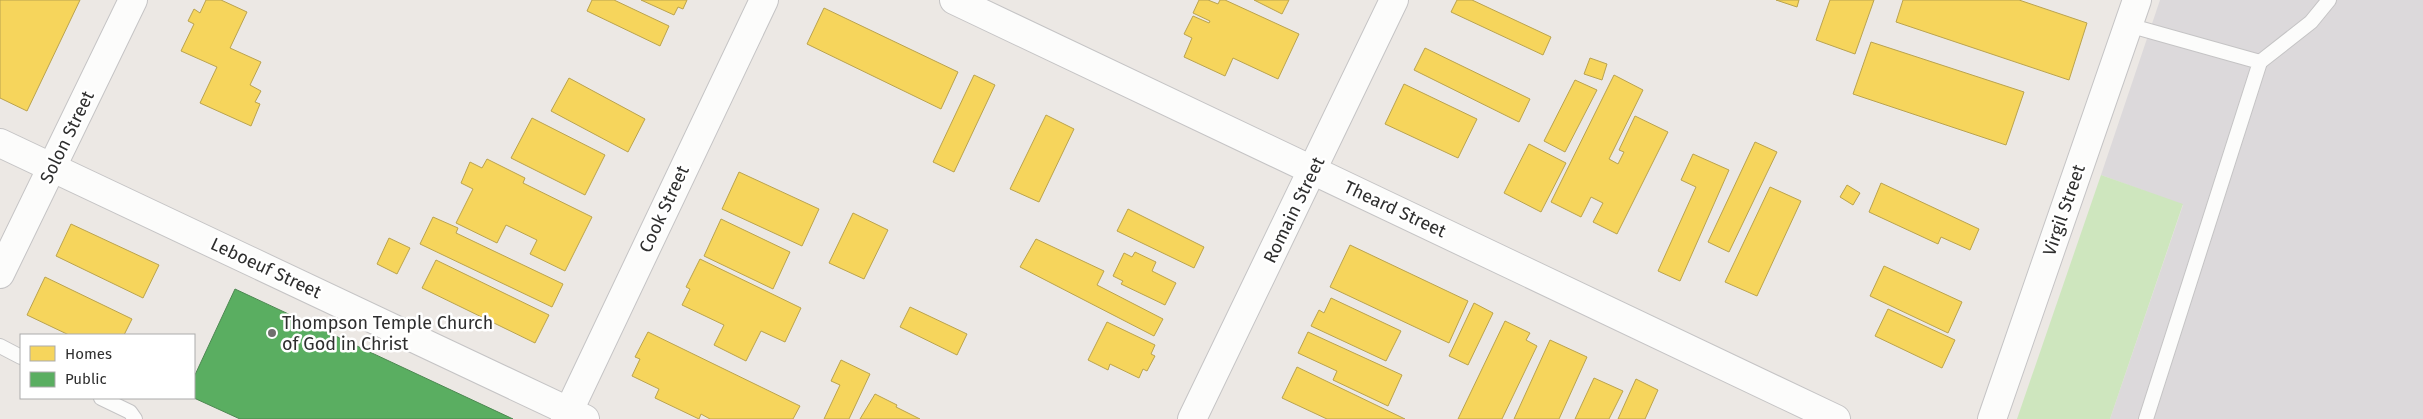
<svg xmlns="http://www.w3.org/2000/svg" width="2423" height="419" font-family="'Fira Sans',sans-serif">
	<rect width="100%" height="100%" fill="#ece8e4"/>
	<!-- industrial -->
	<path fill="#dcd9db" d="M2160,0H2423V419H2110L2183,205L2101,175Z"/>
	<!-- green -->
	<path fill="#cee6be" d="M2101,175L2183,204L2110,419H2017Z"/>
	<!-- homes -->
	<g fill="#f6d55c" stroke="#baa34e">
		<path d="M0,0H80L27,111L0,98Z"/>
		<path d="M206,0H221L247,12L230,48L261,62L250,85L261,91L255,102L260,104L251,126L200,103L217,67L181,51L194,24L188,21L194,9L200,13Z"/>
		<path d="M592,0H614L669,26L660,46L587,11Z"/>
		<path d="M641,0H687L683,9L678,7L674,15Z"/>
		<path d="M1199,0H1208L1218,4L1220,0H1225L1299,34L1278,79L1233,58L1225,76L1184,57L1192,38L1184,34L1193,16L1209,23L1210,21L1193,13Z"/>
		<path d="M1254,0H1289L1282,14Z"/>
		<path d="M1457,0H1472L1551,37L1543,55L1451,12Z"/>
		<path d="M1776,0H1799L1797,7Z"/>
		<path d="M1830,0H1874L1855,54L1816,40Z"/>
		<path d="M1903,0H2019L2087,23L2069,80L1896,22Z"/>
		<path d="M824,8L958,72L941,109L807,44Z"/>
		<path d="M1871,42L2024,92L2006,145L1853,94Z"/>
		<path d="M1425,48L1530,99L1519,122L1414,70Z"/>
		<path d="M1590,58L1607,64L1602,80L1584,74Z"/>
		<path d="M974,75L995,85L954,172L933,162Z"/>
		<path d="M1614,75L1643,90L1609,159L1618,164L1624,152L1619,150L1635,116L1668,132L1617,234L1593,222L1603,203L1591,197L1581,217L1551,202Z"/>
		<path d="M569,78L645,119L628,152L551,111Z"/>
		<path d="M1575,80L1597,90L1565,152L1544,141Z"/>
		<path d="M1404,84L1477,119L1458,158L1385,124Z"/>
		<path d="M1046,115L1074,129L1039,202L1010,189Z"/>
		<path d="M532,118L605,155L585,195L511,158Z"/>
		<path d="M1755,142L1777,152L1729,252L1708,242Z"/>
		<path d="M1529,144L1566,163L1541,212L1504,193Z"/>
		<path d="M1693,154L1729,170L1680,281L1658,271L1696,187L1681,180Z"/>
		<path d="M487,159L525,178L523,183L592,217L565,271L530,254L537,240L506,225L497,243L456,223L473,189L461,183L470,162L482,168Z"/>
		<path d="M739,172L819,209L802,246L722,209Z"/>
		<path d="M1881,183L1979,229L1970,250L1941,237L1938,244L1869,212Z"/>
		<path d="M1847,185L1860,193L1853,205L1840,197Z"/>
		<path d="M1770,187L1801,201L1757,296L1725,282Z"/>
		<path d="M1128,209L1204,247L1194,268L1117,231Z"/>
		<path d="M853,213L888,230L864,279L829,263Z"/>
		<path d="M433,217L458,228L456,233L563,284L552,307L420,244Z"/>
		<path d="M721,219L790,252L773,289L704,256Z"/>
		<path d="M71,224L159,265L143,298L56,256Z"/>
		<path d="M389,238L410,248L397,274L377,264Z"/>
		<path d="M1036,239L1104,271L1097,285L1163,319L1154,336L1020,267Z"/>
		<path d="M1350,245L1468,301L1449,343L1330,287Z"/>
		<path d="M1135,252L1156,262L1152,271L1176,283L1165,305L1121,284L1123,281L1113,276L1124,253L1132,257Z"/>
		<path d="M700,259L801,308L785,342L761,331L746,361L714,345L724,325L682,305L690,289L686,287Z"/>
		<path d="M436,260L549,315L535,343L422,288Z"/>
		<path d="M1884,266L1962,302L1948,333L1870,296Z"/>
		<path d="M45,277L132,319L124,335H69L27,315Z"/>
		<path d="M1331,298L1401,331L1386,361L1311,326L1319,310L1324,313Z"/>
		<path d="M1474,303L1493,313L1468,365L1449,356Z"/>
		<path d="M910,307L967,334L957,355L900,327Z"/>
		<path d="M1888,309L1955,340L1942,368L1875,336Z"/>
		<path d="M1505,321L1530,333L1526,340L1537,346L1502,419H1458Z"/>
		<path d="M1107,322L1155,345L1151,354L1155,356L1147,371L1143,369L1139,378L1110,364L1108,370L1088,360Z"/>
		<path d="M648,332L800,406L793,419H710L701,414L699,419L655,398L659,389L632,376L640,359L635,357Z"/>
		<path d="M1308,332L1402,375L1388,406L1333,380L1337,371L1298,353Z"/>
		<path d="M1550,340L1587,357L1559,419H1514Z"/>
		<path d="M841,360L870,374L849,419H824L840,385L831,381Z"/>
		<path d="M1297,367L1405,419H1327L1282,398Z"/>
		<path d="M1594,378L1623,391L1609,419H1575Z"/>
		<path d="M1636,379L1658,390L1645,419H1618Z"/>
		<path d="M875,394L897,405L896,407L920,419H860Z"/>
	</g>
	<!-- public -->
	<path fill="#5aae61" stroke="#4d8852" d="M235,289L513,419H240L194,398V377Z"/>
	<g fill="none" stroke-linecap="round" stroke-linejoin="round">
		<!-- service casing -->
		<g stroke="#c5c4c5" stroke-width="16">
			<g id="service">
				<path d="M2128,25L2260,62L2146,419"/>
				<path d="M2260,62L2311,22L2329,0"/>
				<path d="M0,346L21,357"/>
				<path d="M101,398L130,412L135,419"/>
			</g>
		</g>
		<!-- minor casing -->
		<g stroke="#c5c4c5" stroke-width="30">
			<g id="minor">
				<path d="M954,0L1836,419"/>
				<path d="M0,143L585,419"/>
				<path d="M0,274L133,0"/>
				<path d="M565,419L764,0"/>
				<path d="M1192,419L1394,0"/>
				<path d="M1992,419L2137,0"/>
			</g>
		</g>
		<!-- service -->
		<use href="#service" stroke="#fcfcfb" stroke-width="14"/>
		<!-- minor -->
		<use href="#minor" stroke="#fcfcfb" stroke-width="28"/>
	</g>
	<!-- markers -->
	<circle fill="#706f6e" stroke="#fff" stroke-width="2" cx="272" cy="333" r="5"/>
	<g text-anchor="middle" stroke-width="5" stroke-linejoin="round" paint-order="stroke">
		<!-- street labels -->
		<g font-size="18" fill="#2e2e2e" stroke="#fff">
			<text transform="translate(67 137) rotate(-64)" y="6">Solon Street</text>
			<text transform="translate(664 209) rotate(-65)" y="6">Cook Street</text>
			<text transform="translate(1395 209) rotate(25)" y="6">Theard Street</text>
			<text transform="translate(1294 210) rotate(-64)" y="6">Romain Street</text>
			<text transform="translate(2064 210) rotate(-71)" y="6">Virgil Street</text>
			<text transform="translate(266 268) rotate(25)" y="6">Leboeuf Street</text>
		</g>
		<!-- poi labels -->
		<g font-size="18" fill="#2e2e2e" stroke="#fff" text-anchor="start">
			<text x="282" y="329">Thompson Temple Church<tspan x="282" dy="21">of God in Christ</tspan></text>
		</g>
	</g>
	<!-- legend -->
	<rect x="20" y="334" width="175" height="65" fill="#ffffff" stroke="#ababab"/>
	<rect x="30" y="346" width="25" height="15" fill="#f6d55c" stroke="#ababab"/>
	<text x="65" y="359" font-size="15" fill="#2e2e2e">Homes</text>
	<rect x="30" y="372" width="25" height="15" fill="#5aae61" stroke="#ababab"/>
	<text x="65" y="384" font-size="15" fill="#2e2e2e">Public</text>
</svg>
